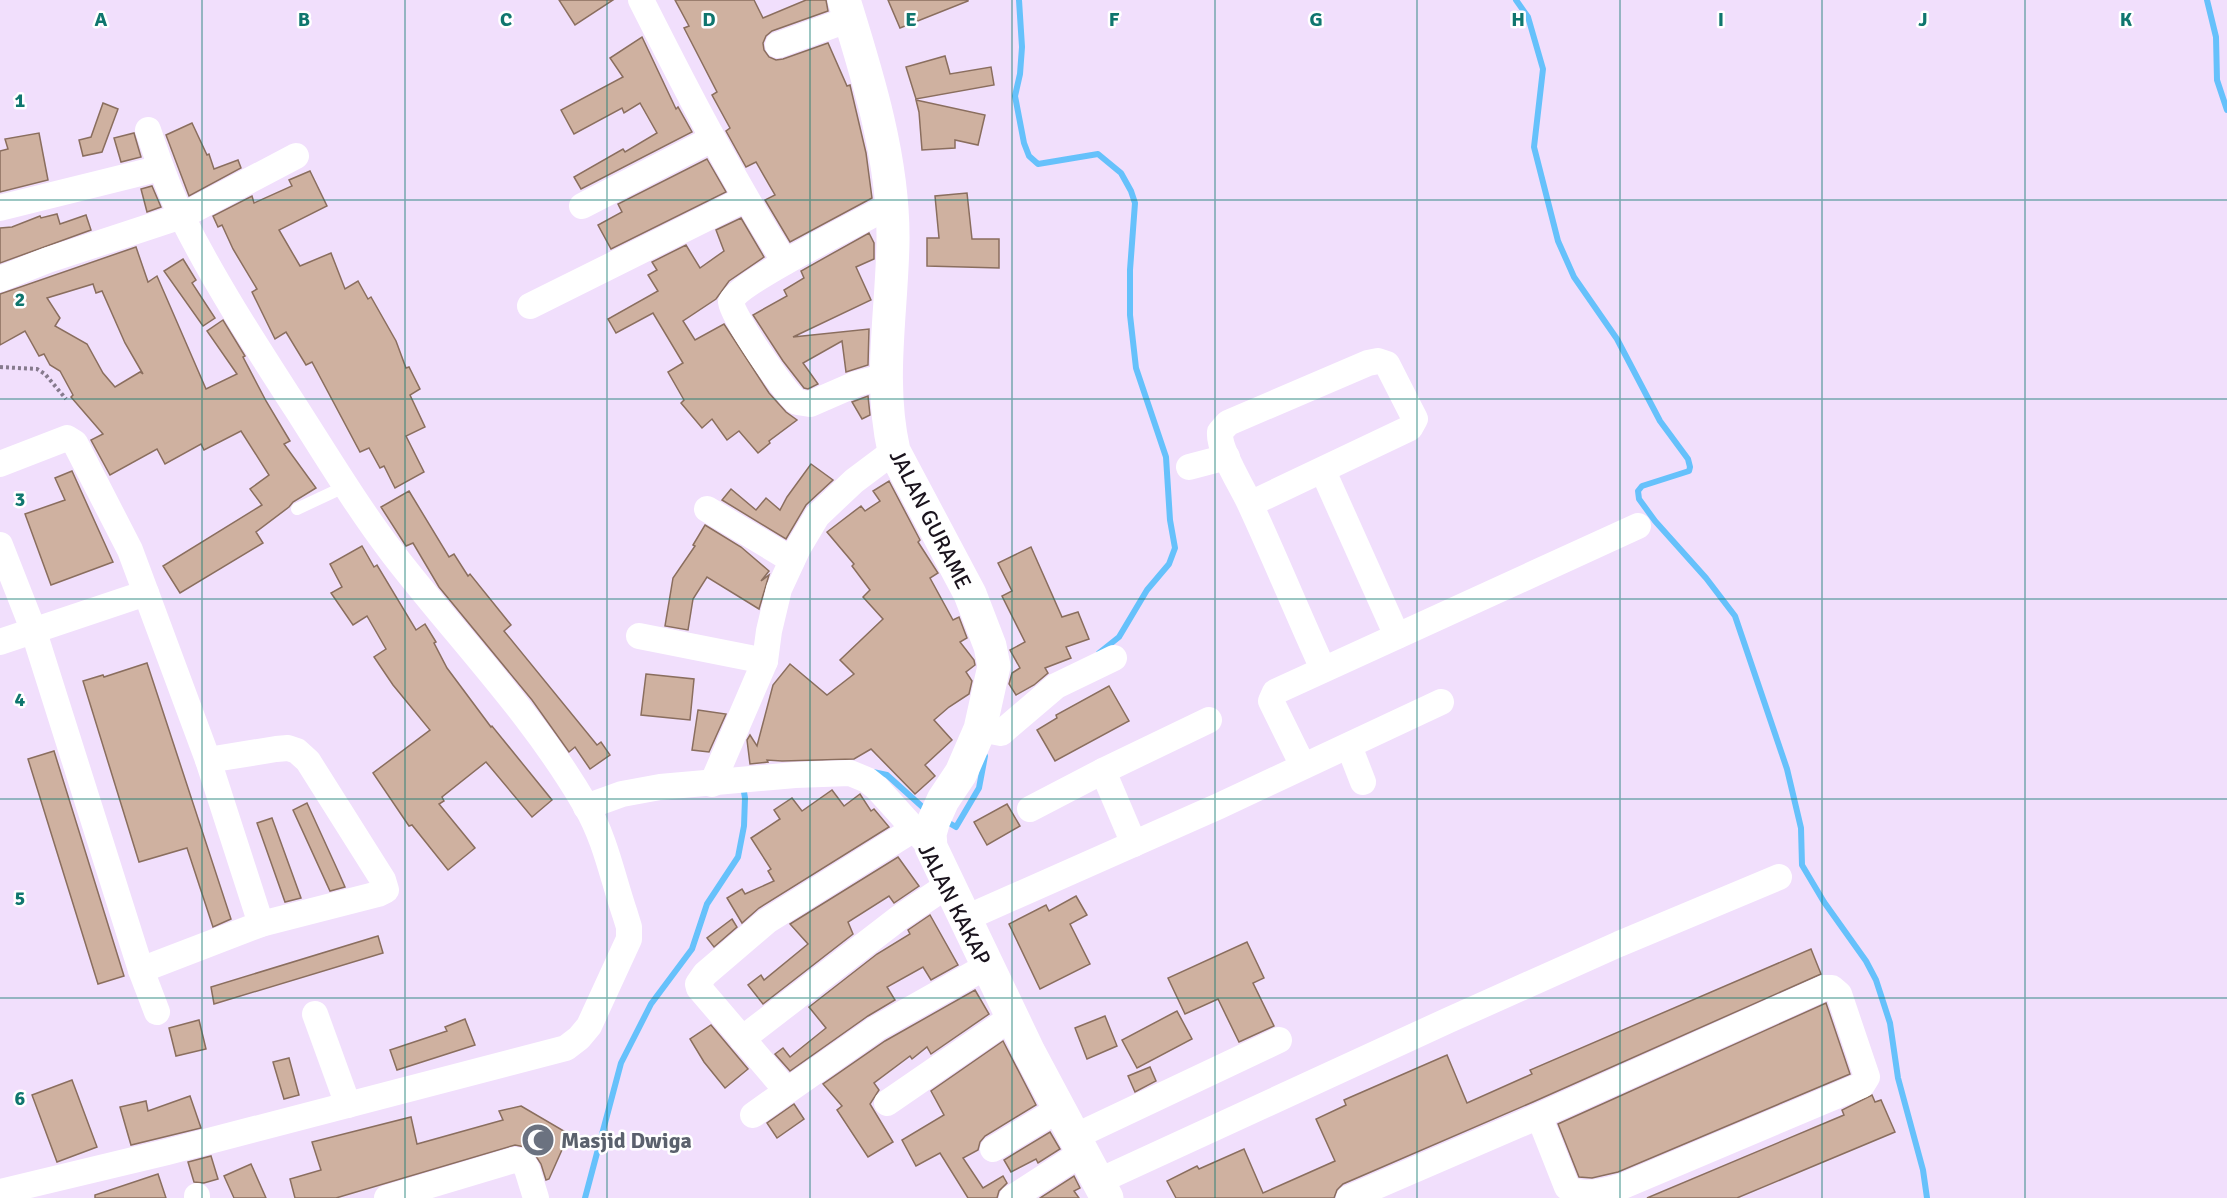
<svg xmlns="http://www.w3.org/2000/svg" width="2227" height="1198" font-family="Signika,sans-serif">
	<rect width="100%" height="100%" fill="#f1dffc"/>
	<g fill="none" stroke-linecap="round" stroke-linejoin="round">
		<!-- stream -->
		<g stroke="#66c1fb" stroke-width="6">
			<path d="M1019,0L1022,47L1020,74L1015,96L1024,143L1029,156L1038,164L1098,154L1121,173L1131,191L1135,203L1130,270V315L1136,368L1166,457L1170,520L1175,548L1169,564L1147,590L1119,637L1099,653"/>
			<path d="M1516,0L1528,17L1543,69L1534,147L1558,241L1574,277L1617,339L1660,421L1688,459L1690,467L1689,471L1642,486L1638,491L1639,499L1655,521L1706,578L1735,616L1787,769L1801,828L1802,865L1824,902L1866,961L1876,980L1890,1023L1898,1078L1923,1170L1927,1198"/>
			<path d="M2207,0L2216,37L2217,80L2227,110"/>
			<path d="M873,772L887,775L927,811"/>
			<path d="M944,820L956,827L979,788L985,756"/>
			<path d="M585,1198L621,1063L651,1004L692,949L707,904L738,857L744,826L745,798L743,786"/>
		</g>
	</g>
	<!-- building -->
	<g fill="#cfb1a0" stroke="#8a6e5e" stroke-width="1.5" fill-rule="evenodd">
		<path d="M559,0H613L575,25Z"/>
		<path d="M675,0H754L763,18L806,0H826L828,11L772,31L766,36L763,43L764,50L769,57L776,60L783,59L828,43L847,86L850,85L866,153L872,198L790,242L765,200L775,195L756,162L746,167L726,131L730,128L712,95L717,92L684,28L689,26Z"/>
		<path d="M888,0H968V1L900,28Z"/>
		<path d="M642,37L676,109L678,107L692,132L581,189L574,177L623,149L625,152L657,133L640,103L624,113L622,108L574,134L561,110L623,77L610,58Z"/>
		<path d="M945,56L950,74L991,67L994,85L916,99L906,67Z"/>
		<path d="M916,100L985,115L978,145L955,140V148L922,150L919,112Z"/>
		<path d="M103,103L118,109L102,152L83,156L79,140L91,137Z"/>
		<path d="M192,123L207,155L209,154L214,169L238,160L241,168L189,196L166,135Z"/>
		<path d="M39,133L48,180L0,192V151L8,149L5,139Z"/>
		<path d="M134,133L141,157L121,162L114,138Z"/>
		<path d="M707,159L726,192L611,249L598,225L622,212L618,204Z"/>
		<path d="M310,171L327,206L279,230L300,266L331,253L345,289L358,281L368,299L371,297L396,341L406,368L409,367L420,389L410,395L425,427L406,436L424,472L395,488L384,466L380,468L369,448L360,452L312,362L306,365L286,332L275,339L252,292L257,289L233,249L222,225L218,227L213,216L252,196L254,203L292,186L289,180Z"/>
		<path d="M152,186L161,207L147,212L141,189Z"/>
		<path d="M967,193L972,239H999V268L927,266V238H939L935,196Z"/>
		<path d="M57,214L60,224L86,215L91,230L0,263V228L12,227L40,216L41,218Z"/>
		<path d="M741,218L764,257L729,281L716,299L683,321L695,340L724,324L769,393L786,412L797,420L769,441L770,443L758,453L739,431L727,440L712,419L702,428L681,403L684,400L668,372L683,363L653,313L616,333L608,319L658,291L648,275L657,270L652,262L686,245L700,268L724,251L716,230Z"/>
		<path d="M869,233L874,243V259L856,267L871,300L793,337L869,329L868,365L846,372L842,341L803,363L818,384L808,389L804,388L783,361L753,315L787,296L784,290L804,278L801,271Z"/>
		<path d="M136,247L148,282L157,276L206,389L237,374L207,331L223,320L245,356L243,357L266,401L290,441L284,444L316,488L293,502L289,507L256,532L263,543L180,593L163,566L262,505L250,489L269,475L241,431L204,450L201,444L165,464L157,449L110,475L91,440L103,434L71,397L73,395L60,371L50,365L44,354L39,356L25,331L0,345V294ZM93,284L96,293L102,291L125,343L143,374L140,372L115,387L103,373L87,344L55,326L60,318L47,298Z"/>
		<path d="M183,259L196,280L192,283L215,318L203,326L164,271Z"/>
		<path d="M868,396L870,415L862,419L852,402Z"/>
		<path d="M811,464L833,480L806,505L786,539L722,500L731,489L756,510L766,498L780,510L787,497Z"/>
		<path d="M72,471L113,562L51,585L25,514L65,500L55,478Z"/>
		<path d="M889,481L920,540L918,542L938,573L930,578L953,620L959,617L967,638L960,642L974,660L975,665L966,672L972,681L969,694L949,707L934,720L952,740L925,765L935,776L915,794L871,749L854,759L782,761L767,760L768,762L750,764L747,740L750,735L757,746L773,685L790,664L827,695L854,674L840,660L883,619L863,597L870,590L852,566L854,564L827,532L861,506L865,511L880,501L873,491Z"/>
		<path d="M409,491L449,557L454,554L468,576L470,574L511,625L504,631L597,745L601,742L610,755L590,769L575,747L569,752L532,700L439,587L413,543L406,546L381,507Z"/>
		<path d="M705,525L741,547L769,571L761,581L769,575L759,609L707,577L693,599L688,630L665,626L673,578L695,546L693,545Z"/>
		<path d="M362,546L374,567L377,565L416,630L425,624L436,642L434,643L447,668L491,727L492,726L552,800L532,817L486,762L442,797L444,801L439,804L475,848L448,870L412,825L409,826L373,773L430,730L393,685L374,657L386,649L367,616L353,625L331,593L342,587L330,564Z"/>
		<path d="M1031,547L1062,617L1078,612L1089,639L1066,647L1071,658L1045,668L1048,673L1034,685L1016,695L1009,684L1012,673L1020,668L1010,650L1025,642L1002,596L1012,591L998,563Z"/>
		<path d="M147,663L231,919L213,927L187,848L139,862L83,681L103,675L104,677Z"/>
		<path d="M646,674L694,679L690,720L641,715Z"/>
		<path d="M1109,686L1129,721L1055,761L1037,730L1057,718L1056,715Z"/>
		<path d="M698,710L726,714L709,752L692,750Z"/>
		<path d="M54,751L124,976L98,984L28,759Z"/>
		<path d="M832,790L844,806L860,794L871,811L874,809L889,827L759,908L742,923L727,898L742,889L745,894L774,881L768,871L771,869L751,838L780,819L774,810L792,798L802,811Z"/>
		<path d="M307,803L338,871L345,887L330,891L293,810Z"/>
		<path d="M1007,804L1020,826L987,845L974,822Z"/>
		<path d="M272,818L301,898L285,902L257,823Z"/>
		<path d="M898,857L919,886L894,903L889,896L848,922L853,934L763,1004L748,985L761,975L764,980L808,944L790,924Z"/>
		<path d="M1076,896L1087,915L1070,924L1090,964L1040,989L1009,924L1046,905L1049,911Z"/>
		<path d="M930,915L958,965L931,980L923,967L887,987L895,1000L868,1016L790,1071L775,1054L783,1048L790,1057L826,1028L809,1007L877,954L910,934L908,930Z"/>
		<path d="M732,919L737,927L714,947L707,938Z"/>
		<path d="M378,936L383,953L214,1004L211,987Z"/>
		<path d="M1247,942L1264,978L1253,983L1274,1026L1239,1042L1218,999L1185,1014L1168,978Z"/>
		<path d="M1811,949L1821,974L1533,1102L1343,1184L1337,1190L1334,1198H1176L1167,1181L1197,1166L1199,1169L1244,1149L1263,1193L1335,1161L1316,1119L1346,1105L1344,1100L1447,1055L1467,1103L1532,1074L1530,1070Z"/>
		<path d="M975,990L989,1014L931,1054L927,1047L912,1059L910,1056L874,1083L879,1090L870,1104L893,1142L868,1157L837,1110L842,1106L823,1084L885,1041Z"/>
		<path d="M1826,1003L1850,1074L1618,1172L1592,1178L1579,1177L1558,1124Z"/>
		<path d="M1177,1011L1192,1039L1137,1068L1122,1040Z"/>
		<path d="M1105,1016L1117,1046L1087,1059L1075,1028Z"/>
		<path d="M465,1019L475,1045L397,1070L390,1050L447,1031L445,1027Z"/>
		<path d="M199,1020L206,1049L176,1056L169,1028Z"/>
		<path d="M711,1025L748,1069L725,1088L704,1062L690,1039Z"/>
		<path d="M1003,1041L1036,1105L985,1136L980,1142L978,1150L963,1158L983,1188L1003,1176L1007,1183L999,1191L997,1198H968L940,1153L916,1166L902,1140L944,1115L931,1091Z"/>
		<path d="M289,1058L299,1095L284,1099L273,1062Z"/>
		<path d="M1150,1067L1156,1081L1135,1092L1128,1076Z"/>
		<path d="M72,1080L97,1147L57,1162L32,1095Z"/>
		<path d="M1872,1095L1875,1102L1881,1100L1895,1132L1737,1198H1647L1844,1115L1842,1110Z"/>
		<path d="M190,1096L201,1128L131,1145L120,1107L146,1101L148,1111Z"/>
		<path d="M794,1104L804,1119L777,1138L767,1123Z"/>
		<path d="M521,1106L569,1134L549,1179L546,1180L541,1164L534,1153L530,1148L515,1145L336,1198H295L290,1179L321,1170L312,1142L411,1117L417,1144L503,1120L499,1111Z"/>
		<path d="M1050,1132L1060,1149L1038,1163L1036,1159L1011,1172L1004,1160Z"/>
		<path d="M211,1156L218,1179L204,1183L194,1182L188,1162Z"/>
		<path d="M251,1164L266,1198H234L224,1176Z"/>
		<path d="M158,1174L166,1198H95V1195Z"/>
		<path d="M1074,1176L1080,1188L1074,1191L1079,1198H1040Z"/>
	</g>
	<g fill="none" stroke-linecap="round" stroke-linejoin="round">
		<!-- path -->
		<path stroke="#867a8d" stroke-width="4" stroke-dasharray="3 3" stroke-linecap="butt" d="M0,367L37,369L45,374L66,399"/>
		<!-- lane -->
		<path stroke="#fff" stroke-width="12" d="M297,509L344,487"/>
		<!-- street -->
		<g stroke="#fff" stroke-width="26">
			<path d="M641,0C686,89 731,177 785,262"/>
			<path d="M778,45L850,19"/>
			<path d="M582,206L712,139"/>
			<path d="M0,208L161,168"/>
			<path d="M0,279L48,260L182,216L296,156"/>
			<path d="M530,306L745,199"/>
			<path d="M886,376L856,384L810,404L797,402C783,390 733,318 731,302C737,283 866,219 891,205"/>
			<path d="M0,464L67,438L75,443L130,550L146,593L208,760L261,924"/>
			<path d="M1189,467L1227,457"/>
			<path d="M1323,471L1397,636"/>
			<path d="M1250,504L1410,428L1415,419L1387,364L1378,361L1368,363L1228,423L1220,432C1218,450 1242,486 1250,504C1275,558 1298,614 1323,669"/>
			<path d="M707,509L792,560"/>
			<path d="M0,545L33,629L141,970L157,1012"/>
			<path d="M639,636L765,661"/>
			<path d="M0,642L146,593"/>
			<path d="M980,729L1001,733L1056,686L1114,658"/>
			<path d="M1349,746L1363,782"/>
			<path d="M1303,766L1271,701L1275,692L1638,526"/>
			<path d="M1103,771L1134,844"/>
			<path d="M712,784L765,661L769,631L779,589L798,548L817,516L854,481L894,451"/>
			<path d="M586,807L622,794L660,787L795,775L850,773L867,780L877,788L925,841"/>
			<path d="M1030,809L1103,771L1209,720"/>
			<path d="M914,829L767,921L705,974L698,984L699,988L787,1091L877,1028L987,966"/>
			<path d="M964,919L1219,806L1441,702"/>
			<path d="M141,970L261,924L378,894L386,890L383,880L308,761L297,751L288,748L276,749L208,760"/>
			<path d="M315,1014L348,1105"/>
			<path d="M742,1039L899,918L948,885"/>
			<path d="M887,1103L1012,1017"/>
			<path d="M753,1115L787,1091"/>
			<path d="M1074,1137L1279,1040"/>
			<path d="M993,1149L1059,1109"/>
			<path d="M1097,1182L1449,1020L1619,944L1779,877"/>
			<path d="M0,1192L167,1152L566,1048L579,1038L589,1026L629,939V927L625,914C613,879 605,838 586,806C533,714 458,638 394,555C358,508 328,458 296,408C256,346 215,283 182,217C168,189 158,160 148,130"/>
			<path d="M197,1196V1198"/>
			<path d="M387,1198L514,1160L522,1161L527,1169L536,1198"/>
			<path d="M1012,1198L1082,1153"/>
			<path d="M1349,1198L1539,1116L1824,988H1832L1839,994L1867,1077L1862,1085L1623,1186C1606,1191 1580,1198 1567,1187L1539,1116"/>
		</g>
		<!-- secondary -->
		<path stroke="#fff" stroke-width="33" d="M844,0C868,77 894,160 893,241C892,312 878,381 894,451L970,594L990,646L994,666L980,729L961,773L943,800L934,820L930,834L931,847L1029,1052L1107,1198"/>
	</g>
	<!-- grid -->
	<path fill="none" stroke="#0f766e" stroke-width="1.5" stroke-opacity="0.55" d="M202,0V1198M405,0V1198M607,0V1198M810,0V1198M1012,0V1198M1215,0V1198M1417,0V1198M1620,0V1198M1822,0V1198M2025,0V1198M0,200H2227M0,399H2227M0,599H2227M0,799H2227M0,998H2227"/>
	<!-- icons -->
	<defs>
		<g id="mosque-disc" transform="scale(1.725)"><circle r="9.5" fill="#6b7280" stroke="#fff"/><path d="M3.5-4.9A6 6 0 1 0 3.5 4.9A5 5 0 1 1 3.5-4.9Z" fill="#fff"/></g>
	</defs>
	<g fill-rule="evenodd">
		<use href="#mosque-disc" x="538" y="1140"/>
	</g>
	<g text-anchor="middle" stroke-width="5" stroke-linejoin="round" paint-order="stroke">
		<!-- street labels -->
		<g font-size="22" fill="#1a131d" stroke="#fff">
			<text transform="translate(931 519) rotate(63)" y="8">JALAN GURAME</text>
			<text transform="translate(955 904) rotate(63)" y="8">JALAN KAKAP</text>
		</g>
		<!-- worship labels -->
		<g font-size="22" font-weight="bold" fill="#5b616d" stroke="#fff" text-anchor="start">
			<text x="561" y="1148">Masjid Dwiga</text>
		</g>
	</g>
	<g font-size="20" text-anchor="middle" font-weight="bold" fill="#0f766e" stroke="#fff" stroke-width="5" stroke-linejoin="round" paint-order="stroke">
		<text x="101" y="26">A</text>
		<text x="304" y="26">B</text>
		<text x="506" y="26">C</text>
		<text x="709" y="26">D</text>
		<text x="911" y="26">E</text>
		<text x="1114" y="26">F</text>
		<text x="1316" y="26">G</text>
		<text x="1518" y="26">H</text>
		<text x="1721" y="26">I</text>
		<text x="1923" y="26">J</text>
		<text x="2126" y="26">K</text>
		<text x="20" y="107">1</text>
		<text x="20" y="306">2</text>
		<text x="20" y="506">3</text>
		<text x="20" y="706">4</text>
		<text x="20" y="905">5</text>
		<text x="20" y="1105">6</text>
	</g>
</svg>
